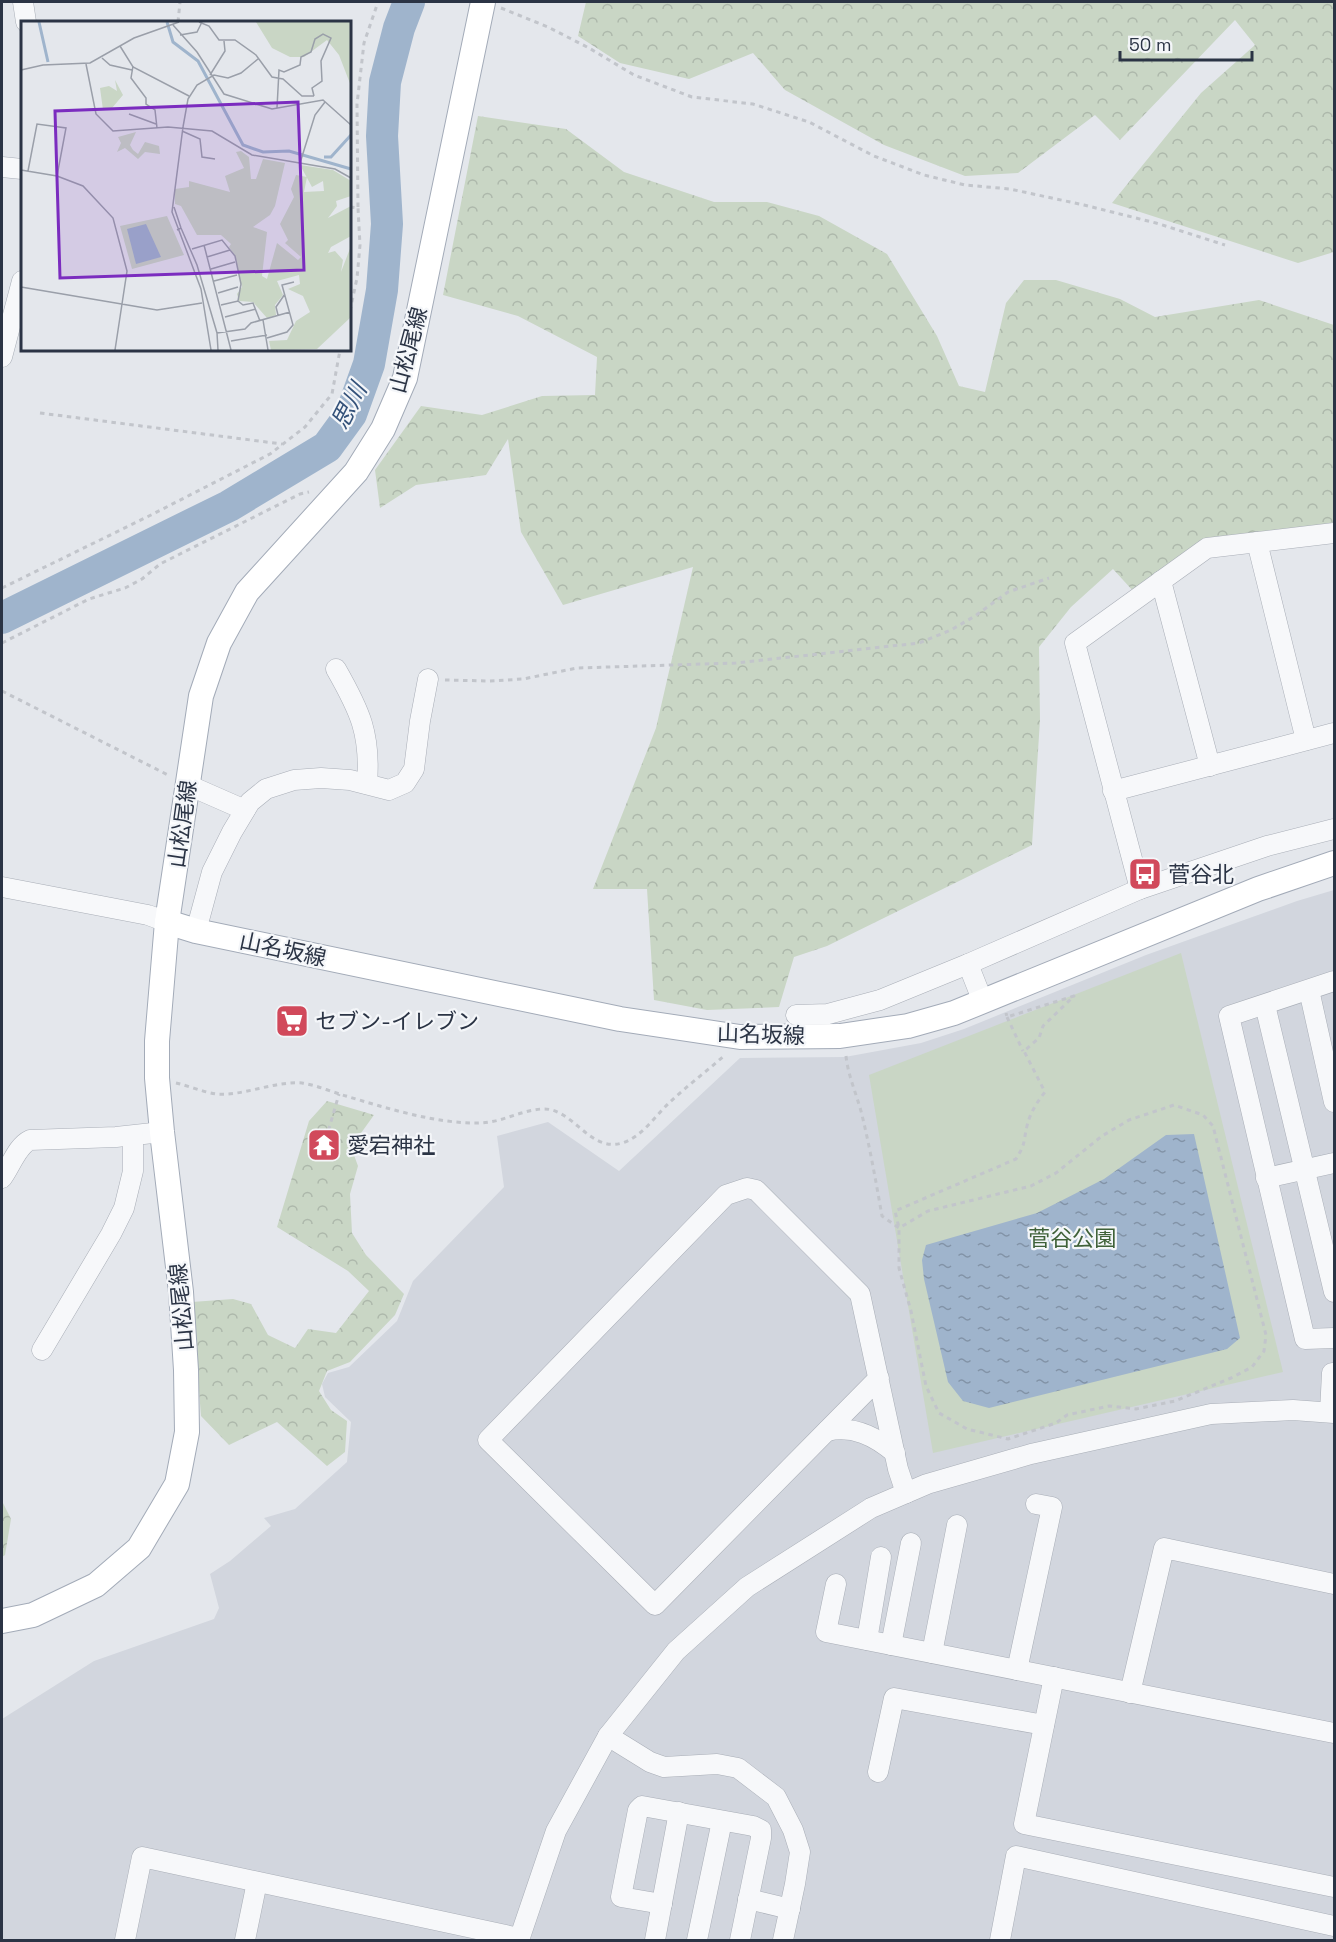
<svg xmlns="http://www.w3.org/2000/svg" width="1336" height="1942" font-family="'Space Grotesk','Noto Sans JP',sans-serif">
	<defs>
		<pattern id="forest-crowns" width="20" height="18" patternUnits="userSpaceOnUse" patternTransform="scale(1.5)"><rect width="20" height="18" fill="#c9d6c5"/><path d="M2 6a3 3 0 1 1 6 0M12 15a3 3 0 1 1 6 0" fill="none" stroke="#adb8ab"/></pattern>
		<pattern id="water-ripples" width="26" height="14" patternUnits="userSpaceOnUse" patternTransform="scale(1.5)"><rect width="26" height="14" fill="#9fb4cc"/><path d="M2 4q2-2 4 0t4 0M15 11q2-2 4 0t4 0" fill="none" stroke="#8293a7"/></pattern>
	</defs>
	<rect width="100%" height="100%" fill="#e4e7ec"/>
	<!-- built -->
	<path fill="#d2d6de" d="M1334,890V1940H2V1719L94,1661L214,1619L219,1608L210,1574L230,1561L271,1526L264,1518L295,1509L347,1462L351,1422L325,1397L322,1384L328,1373L349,1367L397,1321L413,1281L504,1187L497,1136L548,1122L619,1171L740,1058L845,1057L921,1043L964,1029L1146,955L1297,901Z"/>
	<!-- forest -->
	<g fill="url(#forest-crowns)">
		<path d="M586,2H1334V252L1298,263L1112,203L1201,93L1255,45L1235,20L1120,140L1095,115L1018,173L965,176L884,145L785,90L753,53L689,79L620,63L578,36Z"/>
		<path d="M478,116L566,129L624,172L714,202H767L819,216L887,254L937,336L959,386L985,392L1006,303L1024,280H1056L1120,299L1155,317L1259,300L1334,325V526L1229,538L1134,592L1113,569L1071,607L1039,647L1040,720L1032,845L827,946L794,957L779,1007L707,1010L654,1000L647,889H593L656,728L693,567L563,605L521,532L508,439L486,475L416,485L380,508L375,470L421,406L482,415L542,396L595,395L597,357L518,316L443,295Z"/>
		<path d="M327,1101L374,1115L351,1147L358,1166L350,1194L352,1233L366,1255L404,1294L395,1315L350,1362L327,1371L319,1391L331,1410L347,1421L345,1452L327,1466L277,1422L229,1445L201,1416L192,1302L233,1299L251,1304L268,1335L295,1348L308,1329L336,1333L369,1291L348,1271L277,1227L309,1121Z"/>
		<path d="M2,1501L11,1519L5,1555L2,1557Z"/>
	</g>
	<!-- park -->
	<path fill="#c9d6c5" d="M1181,953L1283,1372L933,1453L869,1075Z"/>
	<!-- water -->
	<path fill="url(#water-ripples)" d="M1194,1134L1240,1338L1227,1349L989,1408L963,1401L948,1382L924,1279L922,1260L926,1245L1037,1213L1104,1179L1166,1135Z"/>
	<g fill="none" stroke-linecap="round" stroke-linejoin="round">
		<!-- river -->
		<path stroke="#9fb4cc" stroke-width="32" d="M2,618L229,506L327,447L351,414L369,364L382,290L387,224L382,136L385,82L399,28L409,2"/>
		<!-- minor casing -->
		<g stroke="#a9aeb7" stroke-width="21">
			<g id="minor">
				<path d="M23,2L26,22"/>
				<path d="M2,167L22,169"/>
				<path d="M2,357L22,281"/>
				<path d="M1257,542L1306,740"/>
				<path d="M1161,581L1210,766"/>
				<path d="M336,669C360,711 371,734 367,784"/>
				<path d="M188,785L245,810"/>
				<path d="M1113,791L1334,733"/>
				<path d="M2,887L148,915L167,922"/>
				<path d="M1140,889L1075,643L1207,548L1334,533"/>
				<path d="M196,931L212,872L232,832L250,802L266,789L294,780L321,778L350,780L389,790L405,783L414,769L420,721L428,679"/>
				<path d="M1334,981L1229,1016L1305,1339L1334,1338"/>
				<path d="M1309,990L1334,1102"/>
				<path d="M983,1002L968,964L1140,889L1267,846L1334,829"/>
				<path d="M1265,1005L1334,1292"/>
				<path d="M796,1015L828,1014L880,1000L968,964"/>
				<path d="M2,1178C11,1166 17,1146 30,1140L116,1137L162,1132"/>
				<path d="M1266,1178L1334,1163"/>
				<path d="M42,1350L111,1234L124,1208L133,1171V1136"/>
				<path d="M879,1378L655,1605L488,1440L726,1195L747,1188L756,1190L860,1294L898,1469L906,1493"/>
				<path d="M1330,1412L1332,1373H1334"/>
				<path d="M827,1431C853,1425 875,1436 895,1453"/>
				<path d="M836,1584L826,1632L1334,1733"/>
				<path d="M867,1640L881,1557"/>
				<path d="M891,1645L911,1543"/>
				<path d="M932,1653L957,1525"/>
				<path d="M1017,1670L1052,1507L1036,1504"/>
				<path d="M1054,1677L1024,1824L1334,1887"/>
				<path d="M1130,1693L1164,1548L1334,1584"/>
				<path d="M608,1736L650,1762L664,1767L717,1764L738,1768L776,1797L793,1830L800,1852L795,1884L783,1940"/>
				<path d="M878,1772L894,1698L1044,1725"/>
				<path d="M748,1899L790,1909"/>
				<path d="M662,1904L621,1897L638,1810L642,1806L753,1826L761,1830V1838L740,1940"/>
				<path d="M125,1940L142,1857L519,1938"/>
				<path d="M245,1940L257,1882"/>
				<path d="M519,1940L556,1831L608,1736L676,1651L747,1587L871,1508L927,1484L1031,1454L1211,1414L1293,1410L1334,1413"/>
				<path d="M655,1940L679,1812"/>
				<path d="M697,1940L722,1821"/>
				<path d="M1000,1940L1016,1856L1334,1926"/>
			</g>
		</g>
		<!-- major casing -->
		<g stroke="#a3abb8" stroke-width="26">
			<g id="major">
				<path d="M167,922L196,931L620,1019L740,1037L840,1036L908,1026L954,1013L1258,889L1334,863"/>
				<path d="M2,1621L33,1615L96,1585L139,1548L177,1484L187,1432L186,1370L181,1292L162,1132L157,1078V1041L167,922L201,696L219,643L247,592L356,472L383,429L405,378L483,2"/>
			</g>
		</g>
		<!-- path -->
		<g stroke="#c2c5cb" stroke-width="3" stroke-dasharray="4.5 4.5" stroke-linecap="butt">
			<path d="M501,8L548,27L589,48L634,75L692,97L753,104L809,122L874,156L924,175L965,185L1010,189L1084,205L1156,223L1225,245"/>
			<path d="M178,22L180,2"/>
			<path d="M350,207L358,208L357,104L364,43L378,2"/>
			<path d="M350,311L357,278L360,245L358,208"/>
			<path d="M40,413L282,444"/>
			<path d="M2,588L149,516L270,454L305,427L332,394L340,350"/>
			<path d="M2,643L89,599L125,588L142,579L160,564L300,494L309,492"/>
			<path d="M445,680L490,681L523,679L577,668L736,663L919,643L951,630L975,616L1008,592L1049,578"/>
			<path d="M2,691L170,776"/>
			<path d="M1007,1017L1023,1051"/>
			<path d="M846,1056C848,1076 857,1095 862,1115C870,1148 876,1182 882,1216L899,1228L928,1211L1031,1186L1056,1173L1102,1136L1129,1120L1174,1105L1203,1115L1213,1126L1266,1335L1264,1351L1252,1367L1231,1378L1175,1401L1136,1409L1109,1406L1067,1415L1056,1423L1008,1439L967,1429L939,1413L926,1386L911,1311L899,1268V1228L895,1211L1016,1159C1026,1143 1023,1143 1027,1126C1030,1113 1037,1102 1045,1092L1024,1051L1039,1038L1043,1026L1074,996L1007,1017L1006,1013"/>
			<path d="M176,1083C189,1086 203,1092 216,1094C245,1096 273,1081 302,1083C316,1085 332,1092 346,1096C386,1108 437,1124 479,1123C501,1123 521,1110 542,1109C573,1107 589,1153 622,1143C642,1137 655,1116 670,1102C687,1086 707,1071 725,1055"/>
			<path d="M326,1139L339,1094"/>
		</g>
		<!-- minor -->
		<use href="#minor" stroke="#f7f8fa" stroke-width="20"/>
		<!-- major -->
		<use href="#major" stroke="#fff" stroke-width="24"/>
	</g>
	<!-- icons -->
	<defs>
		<g id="bus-square" transform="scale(1.725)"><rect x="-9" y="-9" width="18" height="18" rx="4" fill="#d1495b" stroke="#f4f6f9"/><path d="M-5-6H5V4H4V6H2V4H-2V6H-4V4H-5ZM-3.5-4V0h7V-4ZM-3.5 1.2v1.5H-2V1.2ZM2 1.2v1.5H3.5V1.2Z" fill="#fff"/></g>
		<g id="supermarket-square" transform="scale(1.725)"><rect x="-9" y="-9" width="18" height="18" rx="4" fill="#d1495b" stroke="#f4f6f9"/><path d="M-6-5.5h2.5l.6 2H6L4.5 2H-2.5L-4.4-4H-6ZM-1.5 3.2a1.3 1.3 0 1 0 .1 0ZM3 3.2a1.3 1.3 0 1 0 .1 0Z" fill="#fff"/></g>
		<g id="temple-square" transform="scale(1.725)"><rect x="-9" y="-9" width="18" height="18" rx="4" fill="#d1495b" stroke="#f4f6f9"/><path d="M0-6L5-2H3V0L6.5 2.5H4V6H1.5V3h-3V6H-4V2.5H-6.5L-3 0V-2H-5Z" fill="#fff"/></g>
	</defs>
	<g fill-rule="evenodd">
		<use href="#bus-square" x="1145" y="874"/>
		<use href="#supermarket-square" x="292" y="1021"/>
		<use href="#temple-square" x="324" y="1145"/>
	</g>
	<g text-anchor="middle" stroke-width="4.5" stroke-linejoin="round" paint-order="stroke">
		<!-- street labels -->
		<g font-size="22" fill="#2b3445" stroke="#f4f6f9">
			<text transform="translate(408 350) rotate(-75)" y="8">山松尾線</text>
			<text transform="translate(182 824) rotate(-82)" y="8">山松尾線</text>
			<text transform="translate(283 949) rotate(12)" y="8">山名坂線</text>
			<text transform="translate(761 1034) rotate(2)" y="8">山名坂線</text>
			<text transform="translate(181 1307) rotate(-95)" y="8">山松尾線</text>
		</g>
		<!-- poi labels -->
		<g font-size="22" fill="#2b3445" stroke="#f4f6f9" text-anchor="start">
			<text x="1168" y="882">菅谷北</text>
			<text x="315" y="1029">セブン-イレブン</text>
			<text x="347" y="1153">愛宕神社</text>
		</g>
		<!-- park labels -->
		<g font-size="22" fill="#3f6138" stroke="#f4f6f9">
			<text x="1072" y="1246">菅谷公園</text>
		</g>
		<!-- water labels -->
		<g font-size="24" font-style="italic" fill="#34527a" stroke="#f4f6f9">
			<text transform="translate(349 406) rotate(-63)" y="8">思川</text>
		</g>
	</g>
	<!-- overview -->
	<g transform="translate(21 21)">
		<rect width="330" height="330" fill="#e4e7ec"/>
		<path d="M235,1H330V65L318,34L306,19L283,36H269L251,27ZM94,59L102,74L91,87L82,89L79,67L88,65L96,70ZM115,111L109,124L112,129L117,133L124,121L138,125L139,133L124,131L117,138L104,127L96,131L100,122L97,116ZM220,130L228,136L230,158H235L242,138L264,142L254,185L249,194L232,206L246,211L241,255L246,258L256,222L277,239L280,236L264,222L267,219L259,203L273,176L270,168L275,154L286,156L283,171L303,170L302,160L291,166L279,144L312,149L330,160V175L315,180L316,185L307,197L330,185V215L310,226L307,232L314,230L322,239L320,251L330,225V296L296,328L250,329L248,320L266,319L275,300L289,291L282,275L267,268L279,263L278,254L256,260L262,274L254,284L255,294L246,297L232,281L218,280L216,273L221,266L214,235L208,226L210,223L200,214H176L160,185L154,183V168L168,166V160L209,171L204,155L223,147L215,131Z" fill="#c9d6c5"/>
		<path d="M146,195L163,234L111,248L99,205Z" fill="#c9d6c5"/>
		<path d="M125,203L140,236L115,243L106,208Z" fill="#9fb4cc"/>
		<path fill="none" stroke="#9fb4cc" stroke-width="3" d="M18,1L27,41M146,1L152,21L177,40L222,124L242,131L268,130L330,148M303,136H310L330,114"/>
		<path fill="none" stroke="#9a9fa9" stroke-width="1.5" d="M178,1L188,5L198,19H214L235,34L251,56L262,58L281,75H293M152,4L176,31L203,73L251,88L302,79L330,104M159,14L176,11L181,1M99,25L112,46L168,75M81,37L89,44L111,49M65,43L75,93L92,110L147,106L191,110L231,134L314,148L330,157M112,45L110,57L125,77V83L134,89L136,107M0,49L22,44L69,42L113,17L158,1M189,54L204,30L203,20M256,87L258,49L263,51L279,44L280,36L290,31L294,18L302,13L310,17L300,40L301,60L291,67L293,75M108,93L135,103M162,106L167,78L176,64L193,54L207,57L220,52L237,38M162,106L151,191L180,268L190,329M161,110L179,118L181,136L194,138M279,142L294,94L304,81M0,149L36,155L62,165L92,197L106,250L94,329M7,150L16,103L45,107L36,155M153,186L160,207M156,209L160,207L176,244L196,312L197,329M183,224L210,329M171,228L201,219L214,235L220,263L217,280M186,236L209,229M190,248L214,241M193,260L216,254M0,266L136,289L181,282M197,272L217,266M200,284L217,280L222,284L232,282L239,300M257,294L255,286L264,273M204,296L235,288M242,299L247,329M196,312L224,308L230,302L269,291M246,317L266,311L272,304L261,264L273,261M210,320L246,314"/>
		<path fill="#7b2cbf" fill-opacity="0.15" stroke="#7b2cbf" stroke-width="3" d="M277,81L283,249L39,257L34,90Z"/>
		<rect width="330" height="330" fill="none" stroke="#2b3445" stroke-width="3"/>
	</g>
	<!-- border -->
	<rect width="1336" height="1942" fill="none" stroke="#2b3445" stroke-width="6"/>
	<!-- scale -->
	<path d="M1120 51v9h132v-9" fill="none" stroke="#2b3445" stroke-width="3"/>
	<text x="1129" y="51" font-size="18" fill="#2b3445" stroke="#f4f6f9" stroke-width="4.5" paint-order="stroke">50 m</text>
</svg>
